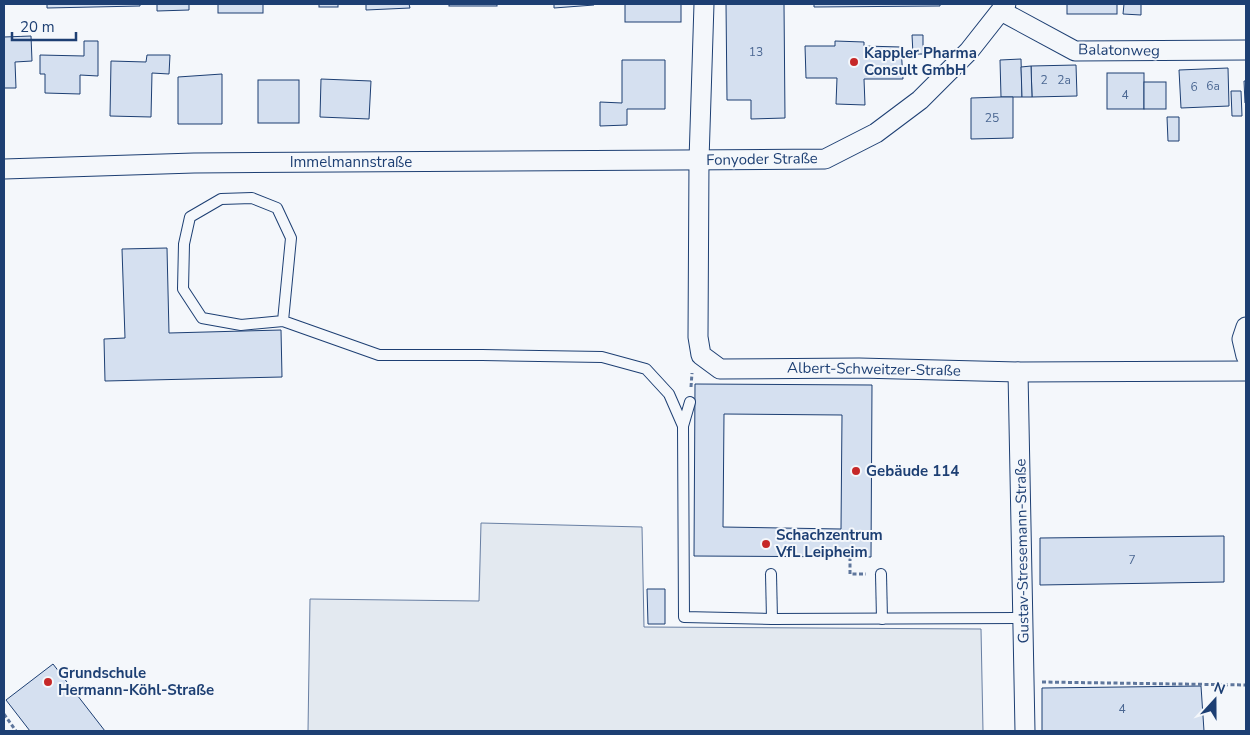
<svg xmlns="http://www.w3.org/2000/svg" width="1250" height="735" font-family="'Nunito Sans',sans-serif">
	<rect width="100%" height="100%" fill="#f4f7fb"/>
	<!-- green -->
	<path fill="#e3e9f0" stroke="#687fa3" d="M481,523L642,527L644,627L981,629L983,731H308L310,599L479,601Z"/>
	<!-- building -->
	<g fill="#d5e0f0" stroke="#1d3f73" fill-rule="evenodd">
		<path d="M47,4H140V6L47,8Z"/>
		<path d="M157,4H189V10L157,11Z"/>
		<rect x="218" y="4" width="45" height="9"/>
		<rect x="319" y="4" width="19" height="3"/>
		<path d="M366,4H409L410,8L366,10Z"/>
		<rect x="449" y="4" width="48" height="2"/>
		<path d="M554,4H593L594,5L554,8Z"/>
		<rect x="625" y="4" width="56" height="18"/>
		<path d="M726,4H784L785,118L751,119V100H727Z"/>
		<path d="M814,4H940V6L814,7Z"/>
		<rect x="1067" y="4" width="50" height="10"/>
		<path d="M1124,4H1141V15L1123,14Z"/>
		<path d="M912,35H923V54H913Z"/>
		<path d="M31,36L32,61L15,62L16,88H4V37Z"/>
		<path d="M84,41H98V76L80,75V94L45,93V74H40V55L84,56Z"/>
		<path d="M835,41L864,42V46L901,47L903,79H864L865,105L836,104L837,78H806L805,46H835Z"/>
		<path d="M147,55H170L169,74L152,73L151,117L110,116L111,61L146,62Z"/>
		<path d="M1021,59L1022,97H1001L1000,60Z"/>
		<path d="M622,60H665V109H627V125L600,126V102L622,103Z"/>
		<path d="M1076,65L1077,96L1032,97L1031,66Z"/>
		<path d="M1031,66L1032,97H1022L1021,67Z"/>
		<path d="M1228,68L1229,106L1181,108L1179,70Z"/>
		<rect x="1107" y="73" width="37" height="36"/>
		<path d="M222,74V124H178V77Z"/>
		<path d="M321,79L371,81L369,119L320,117Z"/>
		<rect x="258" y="80" width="41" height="43"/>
		<path d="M1244,81H1246V103H1245Z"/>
		<rect x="1144" y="82" width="22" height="27"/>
		<path d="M1231,91H1241L1242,116H1232Z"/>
		<path d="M1001,97H1013V138L971,139V98Z"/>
		<path d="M1167,117H1179V141H1168Z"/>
		<path d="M167,248L169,333L281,330L282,377L105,381L104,339L125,338L122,249Z"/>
		<path d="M695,384L872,385L871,557L694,556ZM724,414L842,415L841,529L723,527Z"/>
		<path d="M1224,536V582L1040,585V538Z"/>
		<path d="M647,589H665V624H648Z"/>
		<path d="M53,664L105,731H30L6,700Z"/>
		<path d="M1201,686L1204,731H1042V688Z"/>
	</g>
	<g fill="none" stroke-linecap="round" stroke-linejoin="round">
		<!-- service casing -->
		<g stroke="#1d3f73" stroke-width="12">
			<g id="service">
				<path d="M283,321L291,238L277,208L252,198L221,199L190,217L184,244L183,289L202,318L241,325L283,321L379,355H482L602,357L646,369L669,394L683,426"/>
				<path d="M690,402L683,426L684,617L772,619L1024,618"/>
				<path d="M771,574L772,619"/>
				<path d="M881,574L882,619"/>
			</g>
		</g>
		<!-- minor casing -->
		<g stroke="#1d3f73" stroke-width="21">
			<g id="minor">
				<path d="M704,4L699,160L698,337L701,355L720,369L859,368L1018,372L1246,371"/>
				<path d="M1001,11L1075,51L1246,50"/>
				<path d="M4,169L194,163L825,159L876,133L920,100L969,51L1006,4"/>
				<path d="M1246,327L1242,339L1246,356"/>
				<path d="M1018,372L1025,731"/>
			</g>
		</g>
		<!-- path -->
		<g stroke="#5e769c" stroke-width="3" stroke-dasharray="4 2.5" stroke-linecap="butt">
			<path d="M691,387L692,373"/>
			<path d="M850,557V574H866"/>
			<path d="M1042,682L1246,685"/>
			<path d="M4,714L16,731"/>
		</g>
		<!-- service -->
		<use href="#service" stroke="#f4f7fb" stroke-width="10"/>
		<!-- minor -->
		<use href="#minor" stroke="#f4f7fb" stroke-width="19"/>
	</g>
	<!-- markers -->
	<g fill="#c62828" stroke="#f4f7fb" stroke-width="2">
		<circle cx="854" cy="62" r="5"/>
		<circle cx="856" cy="471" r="5"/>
		<circle cx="766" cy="544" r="5"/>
		<circle cx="48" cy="682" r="5"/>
	</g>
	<g text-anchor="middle" stroke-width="4" stroke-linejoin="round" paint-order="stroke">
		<!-- number labels -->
		<g font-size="12" fill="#4b6792">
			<text x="756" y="56">13</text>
			<text x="1044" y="84">2</text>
			<text x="1064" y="84">2a</text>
			<text x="1213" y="90">6a</text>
			<text x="1194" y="91">6</text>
			<text x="1125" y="99">4</text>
			<text x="992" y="122">25</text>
			<text x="1132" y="564">7</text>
			<text x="1122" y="713">4</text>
		</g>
		<!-- street labels -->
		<g font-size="15" fill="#1d3f73" stroke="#f4f7fb">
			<text transform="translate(1119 50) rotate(1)" y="5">Balatonweg</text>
			<text transform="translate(762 159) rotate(-1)" y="5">Fonyoder Straße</text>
			<text x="351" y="167">Immelmannstraße</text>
			<text transform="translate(874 369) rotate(1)" y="5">Albert-Schweitzer-Straße</text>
			<text transform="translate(1022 551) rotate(-91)" y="5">Gustav-Stresemann-Straße</text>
		</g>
		<!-- poi labels -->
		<g font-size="15" font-weight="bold" fill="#1d3f73" stroke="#f4f7fb" text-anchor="start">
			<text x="864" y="58">Kappler Pharma<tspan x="864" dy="17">Consult GmbH</tspan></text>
			<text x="866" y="476">Gebäude 114</text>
			<text x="776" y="540">Schachzentrum<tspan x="776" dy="17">VfL Leipheim</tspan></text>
			<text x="58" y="678">Grundschule<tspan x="58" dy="17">Hermann-Köhl-Straße</tspan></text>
		</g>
	</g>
	<!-- border -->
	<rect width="1250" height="735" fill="none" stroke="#1d3f73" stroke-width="10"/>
	<!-- north arrow -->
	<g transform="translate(1215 700) rotate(21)" stroke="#f4f7fb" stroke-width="4" paint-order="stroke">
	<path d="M0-4L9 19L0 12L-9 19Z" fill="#1d3f73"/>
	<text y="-8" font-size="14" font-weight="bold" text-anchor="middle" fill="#1d3f73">N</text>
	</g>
	<!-- scale -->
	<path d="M12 32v8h64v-8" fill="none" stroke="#1d3f73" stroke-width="2.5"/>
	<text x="20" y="32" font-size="15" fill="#1d3f73" stroke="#f4f7fb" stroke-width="4" paint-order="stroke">20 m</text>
</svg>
